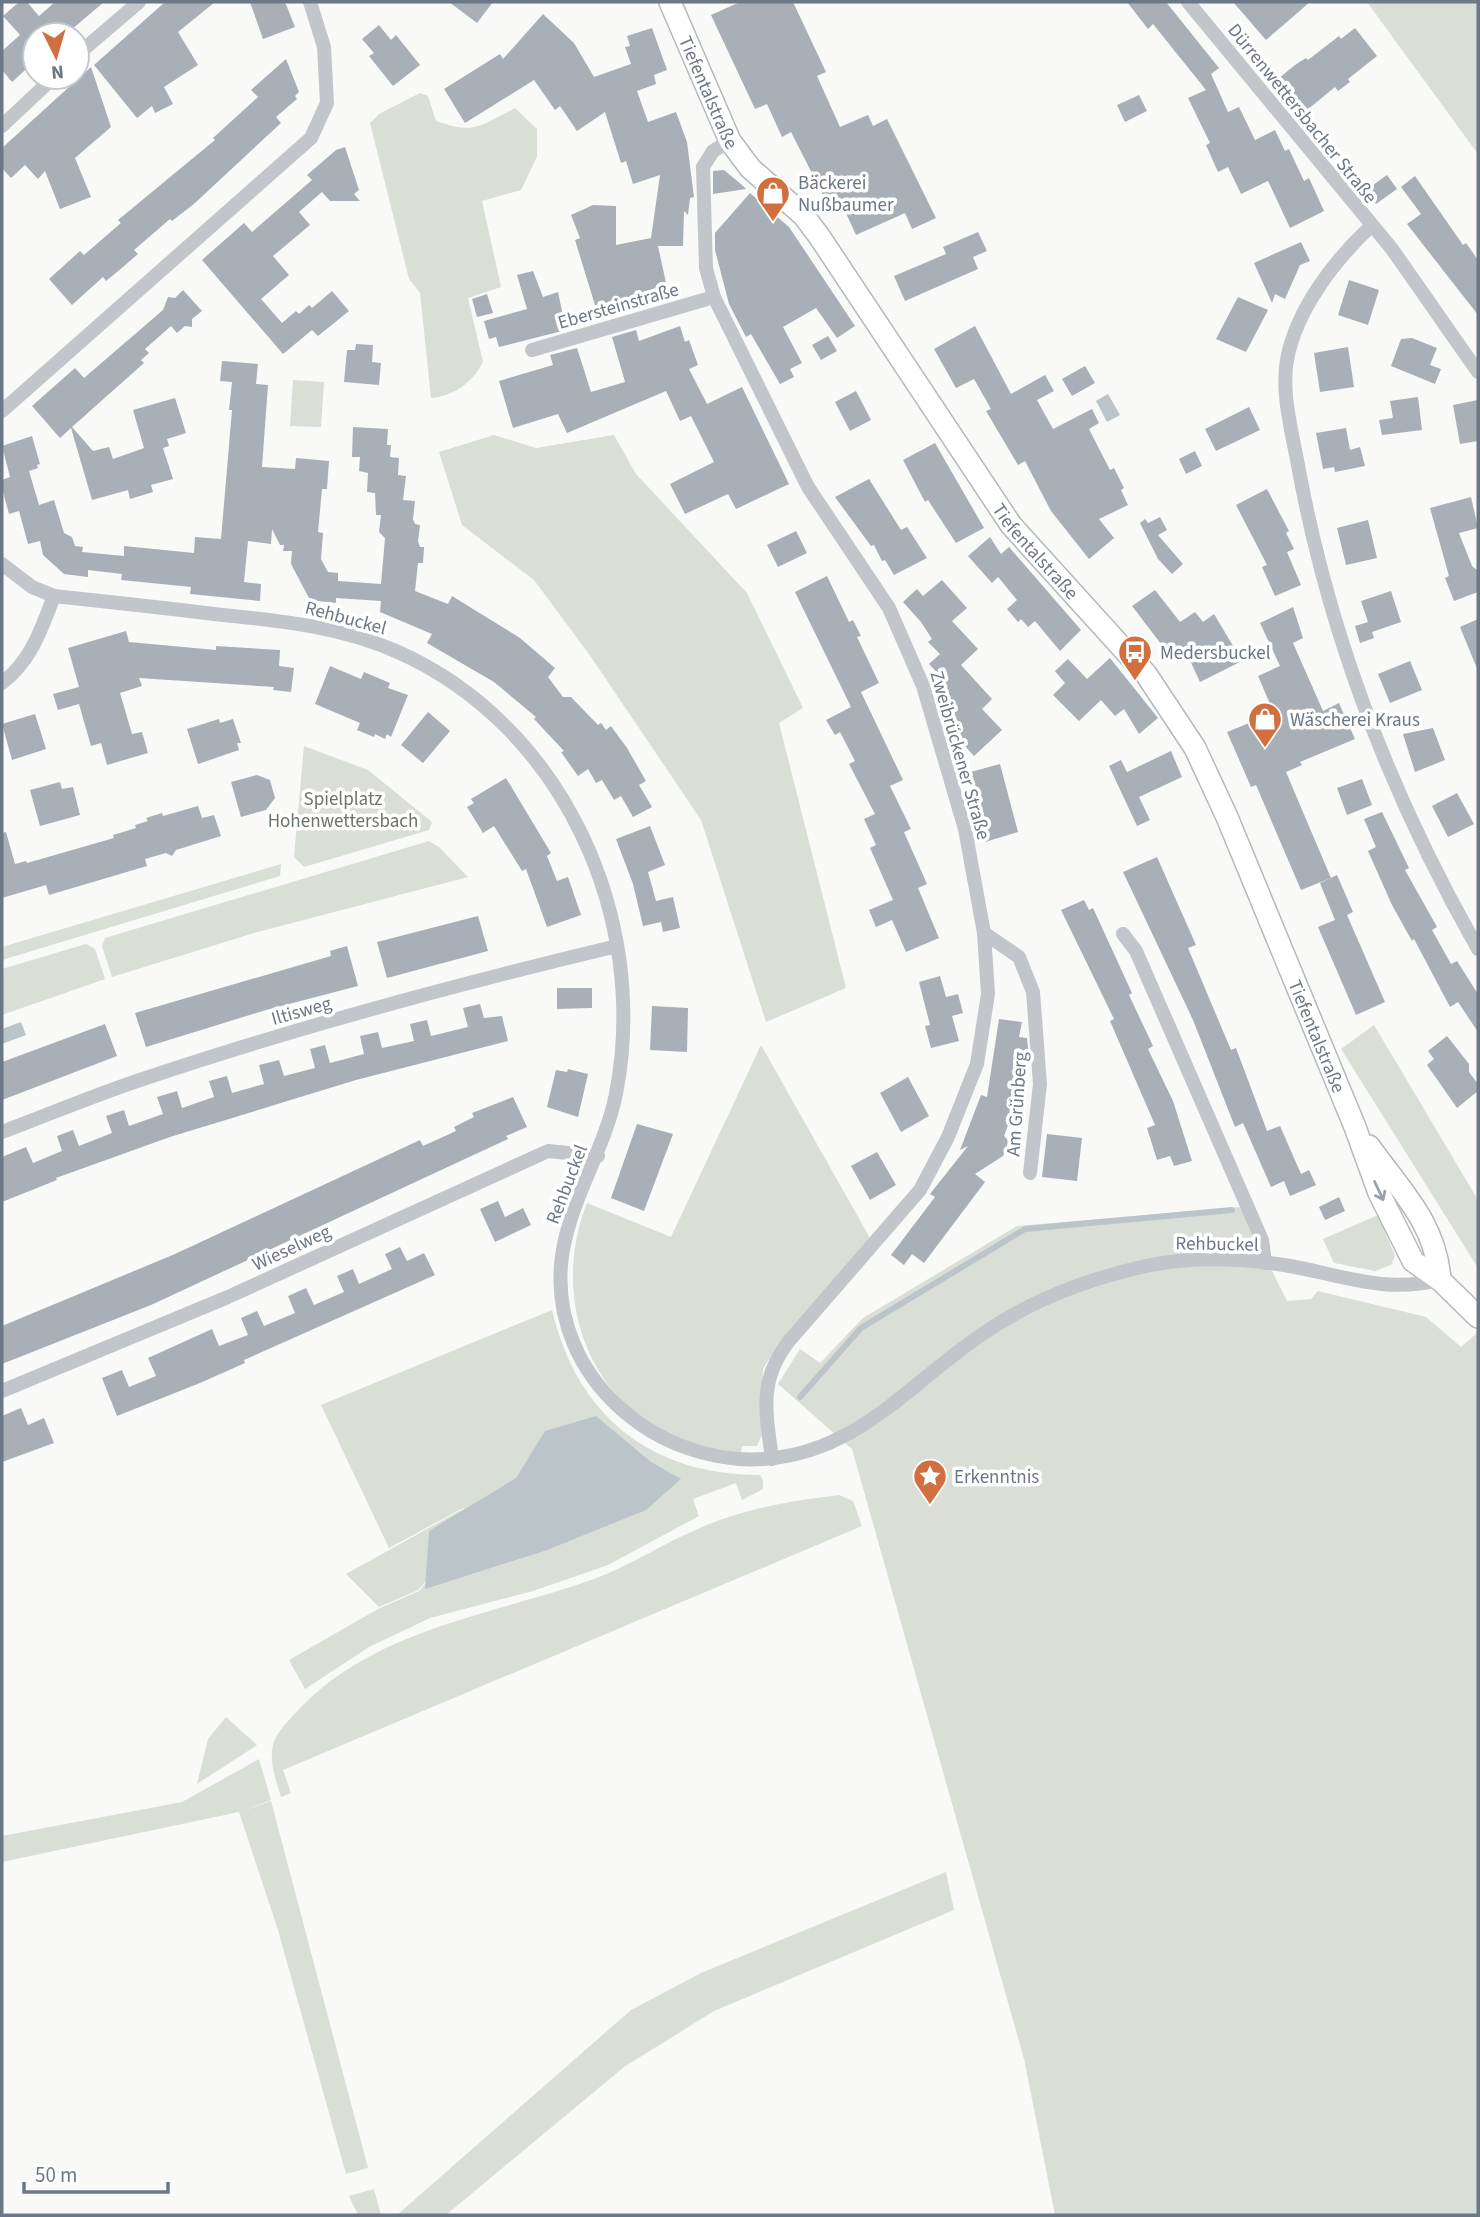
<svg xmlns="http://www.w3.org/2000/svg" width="1480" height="2217" font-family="'Source Sans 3',sans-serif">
	<rect width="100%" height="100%" fill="#f9f9f8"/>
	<!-- green -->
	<g fill="#d9ded7">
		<path d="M1367,2H1478V154Z"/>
		<path d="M420,93L428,96L436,121C476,135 480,126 515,108L537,129V157L521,190L482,201L501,287L468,298L483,362C472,383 454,396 431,398L420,293L409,279L370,123L379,114Z"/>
		<path d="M293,380L324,382L321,427L290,426Z"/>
		<path d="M494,435L536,448L614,435L636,474L747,593L803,708L779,723L846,988L766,1022L701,820L589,654L534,580L462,525L439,452Z"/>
		<path d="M304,746L368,770L432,822L429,830L304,867L294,857Z"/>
		<path d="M429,841L439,847L468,877L254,933L112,977L102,946L105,938Z"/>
		<path d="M281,864L280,876L2,960V947Z"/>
		<path d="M86,944L95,949L105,979L2,1015V969Z"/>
		<path d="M1374,1025L1478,1200V1268L1341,1049Z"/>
		<path d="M761,1045L870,1238L778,1344L763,1369L762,1435L757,1446H742L741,1453C716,1449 691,1445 668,1434C581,1391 553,1289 587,1203L671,1237Z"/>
		<path d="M1240,1207L1287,1301L1311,1299L1318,1291L1426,1317L1461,1347L1478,1332V2215H1055L1024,2059L852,1449L778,1384L800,1349L820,1363L863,1318L1017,1226Z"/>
		<path d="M1378,1215L1395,1256L1391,1265L1375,1271L1334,1263L1323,1239Z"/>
		<path d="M552,1310C577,1416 651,1475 760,1475L763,1480V1489L742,1500L736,1483L693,1499L699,1516L608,1565L533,1591L430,1618L369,1647L305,1689L289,1660L378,1609L419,1591L443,1563L418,1590L379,1607L346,1574L463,1509L474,1527L463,1508L389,1548L321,1405Z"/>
		<path d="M839,1495L853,1501L862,1526L283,1770L291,1793L281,1797C276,1780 269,1763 273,1745C276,1732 292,1717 301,1707C380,1627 494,1615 594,1579C631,1565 664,1543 700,1528C744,1508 791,1501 839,1495Z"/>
		<path d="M226,1717L257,1745L197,1784L208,1739Z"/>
		<path d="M259,1759L271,1800L240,1812L271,1801L368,2168L346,2174L278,1930L239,1812L2,1862V1836L182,1802Z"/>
		<path d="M946,1872L954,1910L714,2011L624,2067L446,2215H397L631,2010L701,1973Z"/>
		<path d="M374,2189L381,2215H358L349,2196Z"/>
	</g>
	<!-- water -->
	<g fill="#bbc4c9">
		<path d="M1108,394L1120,415L1107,422L1096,401Z"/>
		<path d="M21,1022L26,1035L2,1044V1029Z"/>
		<path d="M596,1416L651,1462L681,1479L646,1510L547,1550L425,1589L429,1531L516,1478L545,1431Z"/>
	</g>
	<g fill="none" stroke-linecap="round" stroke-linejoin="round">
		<!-- stream -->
		<path stroke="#bbc4c9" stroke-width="6" d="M800,1397L861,1328L1025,1229L1232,1210"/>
	</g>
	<!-- building -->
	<g fill="#a9afb6">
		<path d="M19,2H27L39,16L55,2H104L65,35H35V61L12,82L2,70V51L20,35L3,16Z"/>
		<path d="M165,2H215L178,32L198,65L164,87L173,104L155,113L152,106L137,118L94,65Z"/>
		<path d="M250,2H285L295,27L263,39Z"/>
		<path d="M449,2H493L477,23Z"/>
		<path d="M740,2H793L826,72L817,76L840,127L868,115L873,126L887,119L936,218L912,229L905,213L856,235L839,198L827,203L791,132L782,137L767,104L755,109L711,15Z"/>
		<path d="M1127,2H1166L1219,68L1211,74L1228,112L1239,107L1255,140L1275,130L1285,151L1289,149L1304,181L1309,178L1324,211L1290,228L1268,181L1241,194L1228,167L1218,172L1206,145L1210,143L1188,98L1206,90L1153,24L1148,29Z"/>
		<path d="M1233,2H1310L1266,40Z"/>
		<path d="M543,14L574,43L594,77L631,64L625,47L630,46L627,36L652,28L667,70L654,75L656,84L637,91L648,122L676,112L687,142L694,197L690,198L688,215L684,211L683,246H658L668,292L618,303L622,314L606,318L605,313L598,315L575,240L580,238L571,215L593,205L616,206V245L651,238L660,175L633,184L626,161L621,163L605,112L577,131L560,106L555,110L534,80L465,123L444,89L500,54L503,59Z"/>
		<path d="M379,25L391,40L396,35L420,65L393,86L369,56L374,53L362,39Z"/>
		<path d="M1355,28L1377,56L1348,79L1350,82L1338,91L1335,87L1301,115L1273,83L1295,65L1306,58L1308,60L1339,36L1341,39Z"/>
		<path d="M286,59L299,92L295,96L297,99L276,117L281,123L195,203L172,221L170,219L134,250L138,254L123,267L106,281L103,277L72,305L49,279L80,251L84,255L121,223L118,220L215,140L213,138L258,97L251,90Z"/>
		<path d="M91,67L111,127L75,158L91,197L60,209L45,171L38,179L25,165L11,178L2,168V148Z"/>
		<path d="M1139,95L1147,111L1125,122L1117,105Z"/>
		<path d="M345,147L359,190L354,194L360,201H330L322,192L299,212L310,225L273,256L289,275L261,299L282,323L296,311L299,314L309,305L312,308L332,291L349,311L318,336L312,330L283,354L202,260L244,223L252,232L312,180L307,175L336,150Z"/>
		<path d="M724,170L742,185L746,189L713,194V171Z"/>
		<path d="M1387,175L1397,189L1376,204L1366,190Z"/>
		<path d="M1415,176L1463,245L1466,243L1478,260V315L1407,224L1421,214L1401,187Z"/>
		<path d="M750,193L789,227L855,326L837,338L816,308L783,327L802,363L790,369L794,377L780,384L751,334L746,337L729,304L715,250V233Z"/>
		<path d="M978,232L987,251L973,257L978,269L905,301L894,276L946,254L943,247Z"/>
		<path d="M1301,242L1310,261L1300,265L1285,299L1275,294L1272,303L1254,263Z"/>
		<path d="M533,271L543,297L558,292L566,330L499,347L496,337L489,339L484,321L527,309L517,275Z"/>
		<path d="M1349,280L1379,290L1368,325L1338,315Z"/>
		<path d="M183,290L202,311L192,319V327L185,326L177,333L171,326L145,349L149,353L141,360L144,363L72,427L93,451L109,447L113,459L144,448L133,410L175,398L186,433L167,439L169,446L163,448L173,479L151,485L153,492L130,499L128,490L92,500L71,428L60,438L32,406L75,368L84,378L163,310L168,297L175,298Z"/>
		<path d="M487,294L493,313L477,317L472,299Z"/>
		<path d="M1238,297L1268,310L1246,352L1216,339Z"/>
		<path d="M680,326L685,342L689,340L698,365L689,369L707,404L742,387L789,484L736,509L728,494L685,514L670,484L714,462L691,416L680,421L666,391L567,433L558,414L513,428L499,381L553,365L550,355L577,348L591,392L625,382L612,337L636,330L639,341Z"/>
		<path d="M975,326L1011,394L1045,375L1054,391L1037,400L1053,429L1092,409L1099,423L1089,429L1110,470L1114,468L1124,488L1121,490L1128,505L1099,519L1114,538L1089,559L1051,511L1025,461L1018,465L986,411L991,409L974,379L956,388L934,349Z"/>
		<path d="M828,336L837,351L821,360L812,345Z"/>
		<path d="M1412,338L1437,348L1430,365L1441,369L1435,384L1391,366L1401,339Z"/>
		<path d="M356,344L373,345L372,362L381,363L379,385L344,382L347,350H355Z"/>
		<path d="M1348,347L1354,387L1320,392L1314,353Z"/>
		<path d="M222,361L258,364L256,384L268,385L262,467L295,469L296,458L329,461L327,489H322L318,532L323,533L321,559L328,572L338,573V581L381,584L385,538L379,532L381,515H376L375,493L367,492L368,473L359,471L360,457H352L353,427L388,429L387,445H391L390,457L399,458L398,475L406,476L403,500L415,501L413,519L415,524L420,525L418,541L420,547H424L423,563H418L415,591L448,604L452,596L520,638L555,668L548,677L563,697H571L598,725L601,723L606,730L611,726L627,748L646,781L639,785L652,807L633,817L621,796L614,800L602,780L596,783L588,769L578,776L561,752L564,751L534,719L536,717L494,682L427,643L432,634L380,612L381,601L336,598V603L310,600L291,564L292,551H283L284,545H280L272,529L271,544L248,541L244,582L261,584L260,601L190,594L191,587L121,580L122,574L88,570V577L64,574L43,555L40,541L28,544L19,511L9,514L2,488V480L10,477L2,446L32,436L40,464L37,465L38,468L29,471L39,505L54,500L64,533L72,537L75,546L83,547L82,552L124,556V546L194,553L195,537L221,539L232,410H229L232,382L220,381Z"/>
		<path d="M1085,366L1095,383L1072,396L1062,379Z"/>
		<path d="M856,391L871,420L850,431L835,402Z"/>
		<path d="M1418,397L1422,430L1382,435L1379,420L1393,418L1390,401Z"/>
		<path d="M1478,400V441L1460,444L1453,405Z"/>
		<path d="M1249,407L1260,430L1216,451L1205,429Z"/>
		<path d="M1346,428L1350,450L1360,447L1365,466L1335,472L1334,467L1323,469L1316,433Z"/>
		<path d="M935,443L984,528L956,543L928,500L925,502L903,460Z"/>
		<path d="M1195,451L1202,466L1186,474L1179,459Z"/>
		<path d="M869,479L901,530L907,527L927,558L894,575L885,560L882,561L874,545L871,546L835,497Z"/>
		<path d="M1267,489L1289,531L1286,533L1294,549L1287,552L1301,585L1275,596L1262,567L1267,565L1236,505Z"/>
		<path d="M1471,497L1478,528L1459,533L1472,566L1478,571V592L1454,601L1445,578L1449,576L1430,508Z"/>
		<path d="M1160,517L1167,530L1158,535L1183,564L1172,574L1158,559L1140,523L1145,519L1148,523Z"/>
		<path d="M1368,520L1377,558L1346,565L1337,528Z"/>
		<path d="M796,531L807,553L778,567L767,545Z"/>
		<path d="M990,537L1001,554L1009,547L1081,630L1060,651L1035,621L1028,627L1021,619L1018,622L1007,609L1017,600L998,577L992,583L968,556Z"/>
		<path d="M827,576L849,622L853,620L861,636L857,637L879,683L861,692L903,780L890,786L911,829L904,832L927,884L918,888L939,938L906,952L892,920L876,927L869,910L893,900L870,848L876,845L864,819L875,814L849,764L855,761L840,732L835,735L826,720L851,707L795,592Z"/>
		<path d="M942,580L967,608L952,621L978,649L961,665L992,699L982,709L1002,730L974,756L954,734L962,727L942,705L947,701L935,688L944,680L929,664L940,654L928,642L932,639L921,622L903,602L917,589L923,596Z"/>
		<path d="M1155,590L1180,622L1195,612L1203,622L1214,614L1242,661L1200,682L1187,654L1174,661L1132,606Z"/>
		<path d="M1391,591L1401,622L1372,632L1374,638L1360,643L1355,626L1368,622L1361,601Z"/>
		<path d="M1293,607L1303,638L1293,643L1323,711L1339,703L1355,739L1300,762L1302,765L1286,772L1331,878L1301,890L1256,785L1251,787L1227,732L1274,713L1258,676L1280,666L1260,623Z"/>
		<path d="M1478,619V671L1460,627Z"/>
		<path d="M126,631L129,642L216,650V646L280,650L279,666L294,668L291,692L273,690L274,687L139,678L142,686L120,693L132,734L142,732L148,753L107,765L101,743L91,746L79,704L58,710L53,694L79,687L68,648Z"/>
		<path d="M1110,658L1158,718L1139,734L1124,709L1115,716L1101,700L1079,721L1053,695L1065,683L1055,671L1068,659L1087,679Z"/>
		<path d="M1410,661L1422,690L1390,703L1378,674Z"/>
		<path d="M330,666L361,679L364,672L390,683L388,688L408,695L391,737L387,734L385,739L375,734L374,737L357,730L360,723L315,704Z"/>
		<path d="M428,712L450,731L423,763L401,745Z"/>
		<path d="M35,714L46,749L12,760L2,724Z"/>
		<path d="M219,719L220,723L233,719L241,743H237L239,750L198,764L187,729Z"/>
		<path d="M1433,728L1445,760L1415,772L1403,734Z"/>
		<path d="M1171,751L1182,777L1139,797L1150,820L1137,826L1109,766L1121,760L1127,772Z"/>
		<path d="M1000,764L1018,832L985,842L967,773Z"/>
		<path d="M257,775L270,780L275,798L266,810L241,817L231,782Z"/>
		<path d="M506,778L551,853L547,856L557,881L568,877L581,915L547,927L526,869L522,871L494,826L483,833L467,807L474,803L471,799Z"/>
		<path d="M1362,779L1372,805L1347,815L1337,788Z"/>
		<path d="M60,782L62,789L73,787L80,815L40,826L30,790Z"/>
		<path d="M1457,793L1474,824L1448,837L1432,806Z"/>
		<path d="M198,806L202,818L214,815L221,836L176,850L172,856L166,853L145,859L147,866L49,895L46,885L2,898V833L6,832L15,864L26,861L27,863L114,838L113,835L136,828L135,825L148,821L146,818L162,813L163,816Z"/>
		<path d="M1382,812L1409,868L1405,870L1437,927L1432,930L1451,964L1457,961L1478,994V1032L1458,1002L1450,1007L1414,939L1412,941L1392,905L1368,851L1376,847L1364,819Z"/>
		<path d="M650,826L665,865L648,872L656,901L673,897L680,928L663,932L661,922L643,926L633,884L616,839Z"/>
		<path d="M1157,857L1196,945L1188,948L1231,1050L1236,1048L1267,1131L1280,1126L1301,1174L1309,1170L1316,1185L1290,1196L1284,1181L1271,1187L1243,1123L1235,1127L1193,1020L1123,872Z"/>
		<path d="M1337,875L1353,912L1347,915L1385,1002L1356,1015L1318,927L1335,920L1320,883Z"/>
		<path d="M1084,900L1089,910L1093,908L1132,993L1129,995L1153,1046L1148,1049L1173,1101L1192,1161L1174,1166L1170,1156L1157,1160L1147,1128L1155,1125L1110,1021L1114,1019L1061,910Z"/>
		<path d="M478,916L488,951L387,978L377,942Z"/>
		<path d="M347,946L358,986L266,1010L146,1047L135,1013L331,956L330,951Z"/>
		<path d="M940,976L946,997L958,994L963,1013L952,1016L959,1041L931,1048L925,1026L930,1025L919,982Z"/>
		<path d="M557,988H592V1008L557,1009Z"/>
		<path d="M480,1004L484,1018L502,1016L508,1041L356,1080L170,1137L56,1178L57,1180L2,1202V1157L26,1147L33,1163L62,1151L57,1136L73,1130L79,1146L112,1133L106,1116L124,1110L129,1126L163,1114L157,1097L177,1091L182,1108L214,1097L209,1081L227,1076L232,1093L264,1084L259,1065L279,1060L284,1076L315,1068L310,1049L325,1045L330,1063L364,1054L360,1036L378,1032L382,1048L414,1041L410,1024L427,1020L431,1036L468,1027L463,1008Z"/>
		<path d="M652,1006L688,1008L687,1052L650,1050Z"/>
		<path d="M999,1019L1022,1022L1019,1037L1027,1038L1028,1047L1021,1090L1004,1136L1009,1141L1003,1156L975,1174L985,1182L924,1263L912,1254L904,1265L891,1255L935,1197L930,1194L968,1146L960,1150L981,1095L987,1097Z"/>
		<path d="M105,1024L117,1056L2,1100V1062Z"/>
		<path d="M1447,1036L1469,1064V1072L1478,1084V1091L1457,1108L1427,1065L1434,1059L1428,1051Z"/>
		<path d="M568,1069L588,1074L578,1117L547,1107L556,1070L567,1072Z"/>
		<path d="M908,1077L929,1116L901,1132L880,1093Z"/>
		<path d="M513,1097L527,1127L506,1136L508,1139L151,1305L2,1364V1326L175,1254L420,1140L423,1146L456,1131L454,1127L474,1117L472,1113Z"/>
		<path d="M637,1124L673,1134L644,1211L611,1198Z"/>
		<path d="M1047,1134L1082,1138L1077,1181L1042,1177Z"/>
		<path d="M877,1152L896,1185L870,1200L851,1166Z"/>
		<path d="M1339,1197L1345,1211L1325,1220L1319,1207Z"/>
		<path d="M498,1201L505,1217L523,1208L531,1225L495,1242L480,1209Z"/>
		<path d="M400,1247L407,1261L424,1253L435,1275L244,1360L245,1363L200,1383L117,1416L102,1378L122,1370L129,1387L156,1376L148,1358L212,1329L219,1346L248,1335L241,1318L257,1311L264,1326L295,1313L288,1296L306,1288L314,1305L344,1292L337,1276L353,1269L359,1284L392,1269L385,1254Z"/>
		<path d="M21,1408L28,1425L44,1418L54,1443L2,1462V1416Z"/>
	</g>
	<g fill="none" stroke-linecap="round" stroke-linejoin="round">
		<!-- secondary casing -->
		<g stroke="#b4b9bd" stroke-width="24">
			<g id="secondary">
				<path id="s1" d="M670,2L730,141L750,168L804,216L819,236L1011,525L1146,674L1195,748L1227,817L1355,1127L1379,1193L1413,1261L1440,1280L1478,1317"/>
				<path d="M1369,1146C1400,1190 1436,1223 1440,1280"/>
			</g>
		</g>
		<!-- street -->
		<g stroke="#c2c5c9" stroke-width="14">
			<path d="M1188,2L1392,249L1478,372"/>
			<path d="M77,55L139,2"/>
			<path d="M2,126L54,77"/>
			<path d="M730,141L713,151L703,167L706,268L714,297L808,487L889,608L923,686L965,829L984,933L988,994L977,1064L948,1137L920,1190L789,1341C758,1380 766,1413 772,1459"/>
			<path d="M1370,227C1334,261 1296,310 1287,360C1281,393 1292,432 1298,465C1329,636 1392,798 1478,949"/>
			<path d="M532,350L714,297"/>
			<path d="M2,411L311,138L327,103L324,47L310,2"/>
			<path d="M2,564L32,587L54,596C110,602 166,608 223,615C283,621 342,627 398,652C564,726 650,919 616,1094C604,1153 566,1205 561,1265C552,1378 657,1466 764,1459C857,1453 909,1384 981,1335C1031,1300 1087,1279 1146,1266C1191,1256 1239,1258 1284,1265C1340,1274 1382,1294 1440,1280"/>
			<path d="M2,683C31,661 41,630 54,596"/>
			<path d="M984,933L1019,957L1033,992L1040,1084L1030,1173"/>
			<path d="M1123,934L1136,951L1262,1240L1265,1263"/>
			<path d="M2,1132C50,1114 97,1094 146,1078C301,1026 458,984 617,946"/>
			<path d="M2,1391L228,1297L548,1151L598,1156"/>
		</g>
		<!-- secondary -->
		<use href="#secondary" stroke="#fff" stroke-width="21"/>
	</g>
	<!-- one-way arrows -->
	<defs><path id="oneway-shaft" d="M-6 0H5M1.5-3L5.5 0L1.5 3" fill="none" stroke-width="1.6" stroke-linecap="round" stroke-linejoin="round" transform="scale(1.75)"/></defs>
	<use stroke="#98a0aa" href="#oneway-shaft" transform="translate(1379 1191) rotate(65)"/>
	<!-- icons -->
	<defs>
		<g id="shop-pin" transform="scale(1.75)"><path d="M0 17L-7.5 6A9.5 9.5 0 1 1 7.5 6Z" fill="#d26f3f" stroke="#fff"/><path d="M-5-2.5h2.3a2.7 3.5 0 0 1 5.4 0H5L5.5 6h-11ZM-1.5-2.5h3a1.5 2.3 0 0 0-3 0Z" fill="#fff"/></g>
		<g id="bus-pin" transform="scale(1.75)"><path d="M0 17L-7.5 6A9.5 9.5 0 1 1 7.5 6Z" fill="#d26f3f" stroke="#fff"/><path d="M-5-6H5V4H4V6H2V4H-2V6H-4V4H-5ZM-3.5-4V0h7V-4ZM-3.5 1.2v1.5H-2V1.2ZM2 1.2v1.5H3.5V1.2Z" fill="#fff"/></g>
		<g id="sight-pin" transform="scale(1.75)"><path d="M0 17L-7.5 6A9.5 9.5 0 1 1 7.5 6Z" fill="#d26f3f" stroke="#fff"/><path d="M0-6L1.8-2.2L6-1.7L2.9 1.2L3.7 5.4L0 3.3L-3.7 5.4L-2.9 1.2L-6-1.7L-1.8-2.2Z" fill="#fff"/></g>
	</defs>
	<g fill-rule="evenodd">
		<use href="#shop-pin" x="773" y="193"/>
		<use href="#bus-pin" x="1135" y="652"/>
		<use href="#shop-pin" x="1265" y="719"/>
		<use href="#sight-pin" x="930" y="1476"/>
	</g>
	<g text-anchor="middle" stroke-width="7" stroke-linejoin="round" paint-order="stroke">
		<!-- street labels -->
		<g font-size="19" fill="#6c7885" stroke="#fff">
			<text dy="7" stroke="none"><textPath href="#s1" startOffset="98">Tiefentalstraße</textPath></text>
			<text transform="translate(1303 113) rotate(51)" y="7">Dürrenwettersbacher Straße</text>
			<text transform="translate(618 305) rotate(-16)" y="7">Ebersteinstraße</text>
			<text dy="7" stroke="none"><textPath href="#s1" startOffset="665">Tiefentalstraße</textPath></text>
			<text transform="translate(346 617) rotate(15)" y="7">Rehbuckel</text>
			<text transform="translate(961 755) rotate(74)" y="7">Zweibrückener Straße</text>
			<text transform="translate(301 1010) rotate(-16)" y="7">Iltisweg</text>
			<text dy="7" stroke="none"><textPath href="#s1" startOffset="1232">Tiefentalstraße</textPath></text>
			<text transform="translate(1016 1104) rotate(-86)" y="7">Am Grünberg</text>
			<text transform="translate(566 1184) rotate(-69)" y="7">Rehbuckel</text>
			<text transform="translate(1217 1243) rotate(1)" y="7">Rehbuckel</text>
			<text transform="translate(291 1247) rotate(-25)" y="7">Wieselweg</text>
		</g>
		<!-- poi labels -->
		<g font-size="19" fill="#6c7885" stroke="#fff" text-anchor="start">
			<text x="798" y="189">Bäckerei<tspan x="798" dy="22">Nußbaumer</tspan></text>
			<text x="1160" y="659">Medersbuckel</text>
			<text x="1290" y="726">Wäscherei Kraus</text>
			<text x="954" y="1483">Erkenntnis</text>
		</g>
		<!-- park labels -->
		<g font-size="19" fill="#677866" stroke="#fff">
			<text x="343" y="805">Spielplatz<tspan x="343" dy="22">Hohenwettersbach</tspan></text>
		</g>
	</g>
	<!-- border -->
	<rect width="1480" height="2217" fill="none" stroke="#6c7885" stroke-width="7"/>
	<!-- north arrow -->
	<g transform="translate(56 56) rotate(175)"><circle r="33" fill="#ffffff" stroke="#c4c9ce" stroke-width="2"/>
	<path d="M0-5L12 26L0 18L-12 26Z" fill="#d26f3f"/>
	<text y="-10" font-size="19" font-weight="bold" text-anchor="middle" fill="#6c7885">N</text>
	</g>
	<!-- scale -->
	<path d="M24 2182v10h144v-10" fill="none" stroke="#6c7885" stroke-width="3.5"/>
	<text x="35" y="2182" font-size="21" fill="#6c7885" stroke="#ffffff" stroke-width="5" paint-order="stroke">50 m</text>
</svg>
